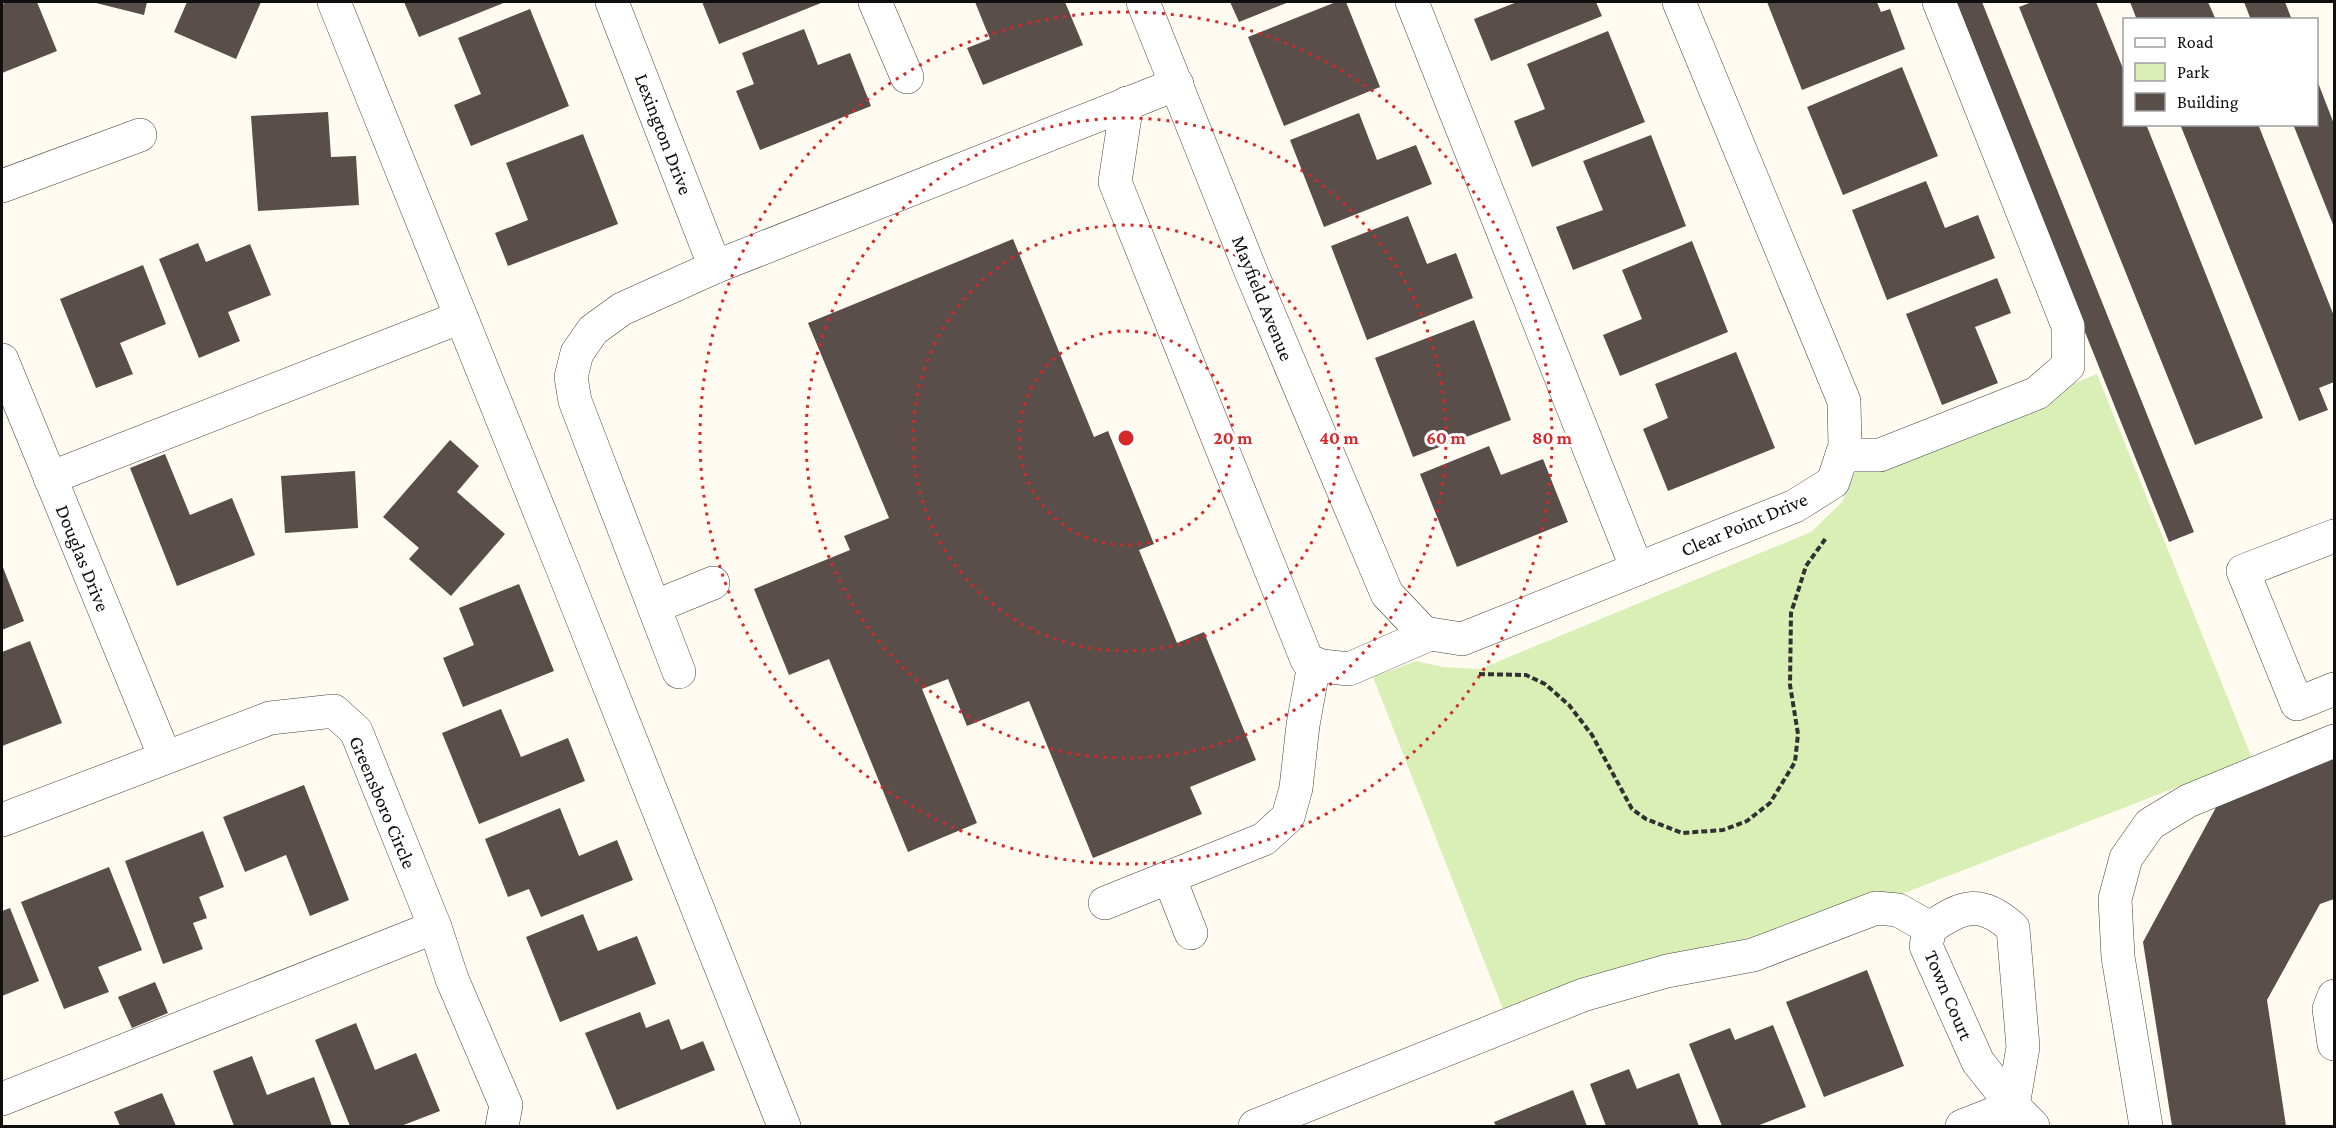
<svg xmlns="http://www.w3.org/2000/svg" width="2336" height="1128" font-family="'Crimson Pro',serif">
	<rect width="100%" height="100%" fill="#fffbf1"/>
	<!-- green -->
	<path fill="#daefb6" d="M2097,374L2252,758L1907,892L1506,1017L1373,677L1416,661L1443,667L1480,669L1811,532L1842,502L1855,472Z"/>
	<!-- building -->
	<g fill="#594e4a">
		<path d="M8,2H37L57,51L2,73V4Z"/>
		<path d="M92,2H147L144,15Z"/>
		<path d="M187,2H261L236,59L174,32Z"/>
		<path d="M404,2H506L419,37Z"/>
		<path d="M702,2H820L821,3L719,44Z"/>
		<path d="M975,2H1065L1083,45L983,85L967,48L990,39Z"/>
		<path d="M1230,2H1289L1239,22Z"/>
		<path d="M1336,2H1346L1380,87L1284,126L1248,37Z"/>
		<path d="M1517,2H1596L1602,16L1491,61L1474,19Z"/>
		<path d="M1767,2H1877L1881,12L1890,9L1905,49L1802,90Z"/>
		<path d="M1953,2H1982L2194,532L2169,542Z"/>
		<path d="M2032,2H2096L2124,71V124H2146L2263,418L2195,445L2019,7Z"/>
		<path d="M2130,2H2208L2216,20H2137Z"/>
		<path d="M2244,2H2285L2292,20H2251Z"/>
		<path d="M530,9L569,106L471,146L454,105L481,94L458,38Z"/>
		<path d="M804,29L818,65L850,53L871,106L760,150L736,91L754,84L742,53Z"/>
		<path d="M1608,31L1645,122L1532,167L1514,121L1545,109L1527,64Z"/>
		<path d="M1902,67L1938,156L1843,195L1807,107Z"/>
		<path d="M2317,80L2334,124V227L2293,124H2316Z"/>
		<path d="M328,112L331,157L356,156L359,205L258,211L251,116Z"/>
		<path d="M1359,113L1377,160L1416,145L1432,184L1324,227L1290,140Z"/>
		<path d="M2180,124H2258L2334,316V382L2319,388L2328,410L2299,421Z"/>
		<path d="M583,134L618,224L508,266L495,233L528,220L506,163Z"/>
		<path d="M1651,135L1686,226L1573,270L1556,227L1603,210L1583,161Z"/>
		<path d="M1926,181L1945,228L1978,215L1995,258L1887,300L1852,210Z"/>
		<path d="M1408,216L1427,264L1456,253L1473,298L1367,340L1331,246Z"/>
		<path d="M1013,239L1094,437L1108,431L1154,544L1139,550L1177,643L1204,632L1256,760L1190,787L1202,814L1093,858L1029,701L967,726L948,679L922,689L977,823L908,852L829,659L789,675L754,589L850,550L844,536L889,518L808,323Z"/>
		<path d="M1692,241L1728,332L1620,376L1603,335L1642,319L1622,270Z"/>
		<path d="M198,243L206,262L250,244L271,295L228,312L240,341L199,358L159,259Z"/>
		<path d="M143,265L166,324L120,343L133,374L96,388L60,299Z"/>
		<path d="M1997,278L2011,313L1975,327L1998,383L1942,405L1906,314Z"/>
		<path d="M1474,320L1511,420L1413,457L1375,358Z"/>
		<path d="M1736,352L1775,448L1668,491L1643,429L1668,418L1655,384Z"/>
		<path d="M450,440L479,466L457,492L505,534L451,596L409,559L419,548L383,517Z"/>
		<path d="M1489,446L1501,475L1543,459L1568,522L1457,567L1420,474Z"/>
		<path d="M165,454L190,515L232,498L255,555L177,586L130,468Z"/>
		<path d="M355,471L358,528L285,533L281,476Z"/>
		<path d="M2,565L24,621L2,630Z"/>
		<path d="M519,584L554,671L463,707L443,658L474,645L459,608Z"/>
		<path d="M30,641L62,723L2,746V652Z"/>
		<path d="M501,709L521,757L568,738L585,781L479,824L442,733Z"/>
		<path d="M2334,757V899L2320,904L2267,1000L2286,1126H2172L2143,942L2220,800Z"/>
		<path d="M304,785L349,900L310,916L286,855L245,872L223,817Z"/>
		<path d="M560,808L579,856L617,840L633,880L541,917L529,889L508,897L485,839Z"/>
		<path d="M203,831L224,887L199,897L207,918L193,923L203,949L163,964L125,861Z"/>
		<path d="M109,867L142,950L98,967L109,992L64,1009L21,902Z"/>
		<path d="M10,908L39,981L2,996V911Z"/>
		<path d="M583,914L598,951L637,936L656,984L560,1022L526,937Z"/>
		<path d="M1867,970L1904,1066L1824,1097L1786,1002Z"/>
		<path d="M155,982L168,1013L132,1028L118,997Z"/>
		<path d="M640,1012L646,1028L669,1019L681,1050L703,1041L715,1070L617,1110L585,1033Z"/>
		<path d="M356,1023L375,1070L416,1053L440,1111L401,1126H350L315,1040Z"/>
		<path d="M1773,1025L1806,1107L1757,1126H1722L1689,1044L1730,1028L1735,1040Z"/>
		<path d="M252,1056L267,1095L314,1077L332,1126H234L213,1071Z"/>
		<path d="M1629,1069L1637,1089L1679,1073L1699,1126H1606L1590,1084Z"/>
		<path d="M1573,1090L1587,1126H1496L1494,1122Z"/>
		<path d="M162,1093L176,1126H120L114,1112Z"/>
	</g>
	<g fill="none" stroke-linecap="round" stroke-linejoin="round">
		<!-- minor casing -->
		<g stroke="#424242" stroke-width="34">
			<g id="minor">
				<path d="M334,2L562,567L784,1126"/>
				<path d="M612,2L715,267"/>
				<path d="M875,2L907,77"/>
				<path d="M1143,2L1252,274L1387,594L1424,633L1462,639L1795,506L1833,482L1845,446L1844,401L1679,2"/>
				<path d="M1412,2L1637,569"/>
				<path d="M1127,103L1115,182L1307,660L1322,666L1349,669L1430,634"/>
				<path d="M2,186L140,135"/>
				<path d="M2,360L165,757"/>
				<path d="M1842,455H1880L2037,393L2068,366V326L1939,2"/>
				<path d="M50,478L461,317"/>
				<path d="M2334,536L2243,571L2297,704L2334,689"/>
				<path d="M654,607L713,583"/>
				<path d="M679,672L575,401L571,377L577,353L593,330L622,309L715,267L1177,84"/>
				<path d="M2,820L270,718L334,711L356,731L435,927L452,979L506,1105L502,1126"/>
				<path d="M1169,877L1191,933"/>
				<path d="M1105,903L1264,839L1288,817L1296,788L1303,725L1314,664"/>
				<path d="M2334,996L2329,1009L2334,1044"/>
				<path d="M2,1099L435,927"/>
				<path d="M2013,1106L2023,1047L2013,928C1981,899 1963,905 1930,928L1926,946L1978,1062L2013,1106L2033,1126"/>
				<path d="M1255,1126L1583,995L1667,971L1753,955L1876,908L1898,910L1930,928"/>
				<path d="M1962,1126L2013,1106"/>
				<path d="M2146,1126L2118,957L2115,899L2126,858L2150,824L2188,801L2334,741"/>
			</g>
		</g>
		<!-- path -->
		<path stroke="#313131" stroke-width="4" stroke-dasharray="6 3" stroke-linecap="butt" d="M1479,674L1526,675L1545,684L1569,705L1592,735L1632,809L1646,819L1682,833L1723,830L1747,821L1770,803L1795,762L1798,734L1790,685L1791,613L1806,566L1826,538"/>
		<!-- minor -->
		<use href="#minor" stroke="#fff" stroke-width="33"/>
	</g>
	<!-- distance rings -->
	<g fill="none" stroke="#d62828" stroke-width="3" stroke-dasharray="3 6">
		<circle cx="1126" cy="438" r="107"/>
		<circle cx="1126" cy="438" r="213"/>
		<circle cx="1126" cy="438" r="320"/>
		<circle cx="1126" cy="438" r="426"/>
	</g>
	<g text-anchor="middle" stroke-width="6" stroke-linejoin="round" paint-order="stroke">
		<!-- street labels -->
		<g font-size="20" fill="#0f0f0f" stroke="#fff">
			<text transform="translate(664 134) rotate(69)" y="7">Lexington Drive</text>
			<text transform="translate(1263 298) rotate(68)" y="7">Mayfield Avenue</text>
			<text transform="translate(1744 524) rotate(-23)" y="7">Clear Point Drive</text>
			<text transform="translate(83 558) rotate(68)" y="7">Douglas Drive</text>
			<text transform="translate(383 802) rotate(67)" y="7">Greensboro Circle</text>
			<text transform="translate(1949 995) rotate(67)" y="7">Town Court</text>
		</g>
	</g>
	<circle cx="1126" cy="438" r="9" fill="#d62828" stroke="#fff" stroke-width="3"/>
	<g font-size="18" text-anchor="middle" font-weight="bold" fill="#d62828" stroke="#fff" stroke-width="6" stroke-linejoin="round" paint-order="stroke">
		<text x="1233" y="444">20 m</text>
		<text x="1339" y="444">40 m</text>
		<text x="1446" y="444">60 m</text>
		<text x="1552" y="444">80 m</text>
	</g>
	<!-- border -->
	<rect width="2336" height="1128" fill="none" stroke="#0f0f0f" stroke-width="6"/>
	<!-- legend -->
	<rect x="2123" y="18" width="195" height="108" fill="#ffffff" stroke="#9f9f9f" stroke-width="1.5"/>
	<rect x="2135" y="38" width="30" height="9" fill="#ffffff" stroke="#9f9f9f" stroke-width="1.5"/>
	<text x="2177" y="48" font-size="18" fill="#0f0f0f">Road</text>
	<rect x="2135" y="63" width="30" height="18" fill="#daefb6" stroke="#9f9f9f" stroke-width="1.5"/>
	<text x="2177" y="78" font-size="18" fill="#0f0f0f">Park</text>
	<rect x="2135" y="93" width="30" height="18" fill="#594e4a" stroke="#9f9f9f" stroke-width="1.5"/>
	<text x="2177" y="108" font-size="18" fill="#0f0f0f">Building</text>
</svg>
